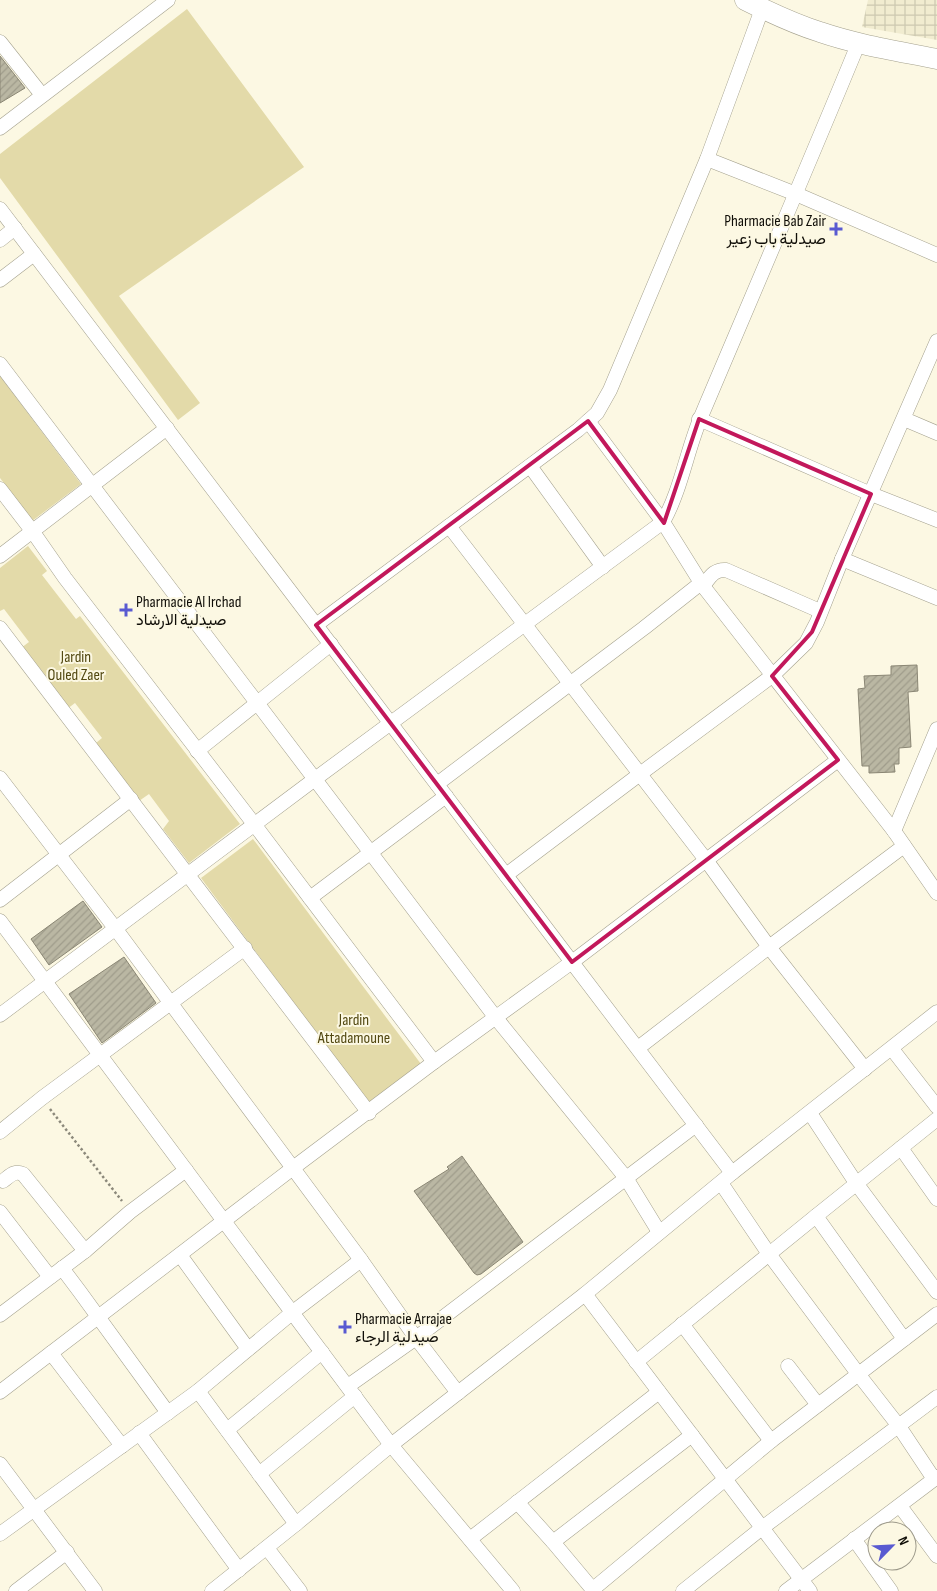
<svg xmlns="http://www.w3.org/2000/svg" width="937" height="1591" font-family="'Sofia Sans Condensed',Vazirmatn,sans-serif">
	<defs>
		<pattern id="industrial-grid" width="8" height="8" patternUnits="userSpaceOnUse" patternTransform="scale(1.25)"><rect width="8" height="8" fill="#f1ecd0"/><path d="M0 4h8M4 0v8" fill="none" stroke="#cdc9b1"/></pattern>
		<pattern id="building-hatch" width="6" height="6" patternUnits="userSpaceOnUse" patternTransform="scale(1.25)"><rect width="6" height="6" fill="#bab7a3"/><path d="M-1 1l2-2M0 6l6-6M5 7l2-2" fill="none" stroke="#9f9c8b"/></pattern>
	</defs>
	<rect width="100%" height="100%" fill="#fcf8e3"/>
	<!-- industrial -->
	<path fill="url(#industrial-grid)" d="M868,0H937V40L862,27Z"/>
	<!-- green -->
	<g fill="#e3daa9">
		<path d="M187,9L304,167L119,296L200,403L178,420L0,178V154Z"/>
		<path d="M0,376L81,484L32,521L0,478Z"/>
		<path d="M28,546L47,571L42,575L76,619L80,616L240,824L189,863L163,829L169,821L149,794L139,801L96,743L102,738L75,703L67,709L21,648L29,642L4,609L0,611V568Z"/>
		<path d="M253,839L421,1064L369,1104L201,878Z"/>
	</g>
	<!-- building -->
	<g fill="url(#building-hatch)" stroke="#8a8674">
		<path d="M0,56L25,88L0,103Z"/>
		<path d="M917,665L918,691L908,692L911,747L899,748V764H894L895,772L869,773V766H862L858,689L865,688L864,676L891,675V666Z"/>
		<path d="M83,901L102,927L49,965L31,939Z"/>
		<path d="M124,957L156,1003L102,1043L69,994Z"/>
		<path d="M462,1156L523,1242L481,1274L477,1275L474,1273L414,1191L449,1169L447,1167Z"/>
	</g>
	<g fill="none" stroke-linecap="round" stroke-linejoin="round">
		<!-- minor casing -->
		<g stroke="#a4a18e" stroke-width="15">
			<g id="minor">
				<path d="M0,42L42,95"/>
				<path d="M0,128L168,0"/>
				<path d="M707,159L796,194L937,255"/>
				<path d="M0,209L732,1173"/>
				<path d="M0,240L15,228"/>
				<path d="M0,280L34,254"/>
				<path d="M0,364L496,1018L626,1178L659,1232"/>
				<path d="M699,419L871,494L937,520"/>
				<path d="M904,419L937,433"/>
				<path d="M588,421L663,522L703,586L894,831L937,893"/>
				<path d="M530,466L603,567"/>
				<path d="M0,489L33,532L65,578L254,824L434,1062"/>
				<path d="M449,526L706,860L769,947L865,1069"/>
				<path d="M0,556L167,428"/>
				<path d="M842,559L937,598"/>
				<path d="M703,586C710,577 714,569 726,570L820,611"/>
				<path d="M316,625L578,430L597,413L610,390L707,159L762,9"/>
				<path d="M0,628L369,1113"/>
				<path d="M197,751L331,644"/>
				<path d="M0,778L115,928L361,1260L416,1338L458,1393"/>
				<path d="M437,784L644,628L701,583"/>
				<path d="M894,831L937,729"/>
				<path d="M506,875L640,774L772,676L806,643L817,622L842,559L937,341"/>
				<path d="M310,898L446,796"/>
				<path d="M0,900L131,799"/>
				<path d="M0,921L391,1445L513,1591"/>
				<path d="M0,1015L315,779L663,522C682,488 687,448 703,412C755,289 808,166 859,42"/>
				<path d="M638,1048L769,947L904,846"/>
				<path d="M892,1049L937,1107"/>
				<path d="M810,1113L856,1183L937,1292"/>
				<path d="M0,1132L42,1098L245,948"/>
				<path d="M901,1148L937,1199"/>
				<path d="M3,1181C10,1176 14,1170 23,1174L85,1251"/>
				<path d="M721,1183L769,1254L859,1375L898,1425L934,1479"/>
				<path d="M0,1212L50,1277"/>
				<path d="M816,1216L904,1339"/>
				<path d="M180,1255L248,1349"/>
				<path d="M62,1268L80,1292L168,1413"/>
				<path d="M585,1294L810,1591"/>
				<path d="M0,1315L85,1251L130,1212L186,1170"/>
				<path d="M682,1324L771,1441"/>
				<path d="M51,1353L122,1446"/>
				<path d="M636,1362L816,1216L937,1119"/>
				<path d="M788,1366L818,1405"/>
				<path d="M348,1386L416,1338L696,1125"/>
				<path d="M198,1391L296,1524"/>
				<path d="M0,1392L293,1168L434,1062L572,962L838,760"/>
				<path d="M227,1430L322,1352"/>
				<path d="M139,1433L239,1570"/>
				<path d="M0,1464L95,1591"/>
				<path d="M259,1474L355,1396"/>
				<path d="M517,1502L553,1542L594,1591"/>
				<path d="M900,1506L937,1556"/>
				<path d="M0,1534L198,1391L293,1312L361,1260"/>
				<path d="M470,1539L659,1392"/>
				<path d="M854,1539L891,1591"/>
				<path d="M553,1542L692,1435"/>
				<path d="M267,1548L300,1591"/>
				<path d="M592,1590L771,1441L937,1314"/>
				<path d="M16,1591L67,1552"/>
				<path d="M212,1591L296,1524L391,1445L585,1294L732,1173L937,1012"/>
				<path d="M683,1591L762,1528L937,1397"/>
				<path d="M786,1591L937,1477"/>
			</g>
		</g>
		<!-- secondary casing -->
		<g stroke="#a4a18e" stroke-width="21">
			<path id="secondary" d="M745,0C769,12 794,24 820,32C858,45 898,51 937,59"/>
		</g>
		<!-- path -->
		<path stroke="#8c897b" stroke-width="2.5" stroke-dasharray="2.5 2.5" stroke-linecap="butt" d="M50,1109L122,1201"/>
		<!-- minor -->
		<use href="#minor" stroke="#fff" stroke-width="14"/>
		<!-- secondary -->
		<use href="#secondary" stroke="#fff" stroke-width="20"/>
	</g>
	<!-- marked area -->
	<path fill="none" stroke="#c2185b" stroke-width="4" stroke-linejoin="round" d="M699,419L871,494L812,632L772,676L838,760L572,962L316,625L588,421L664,523Z"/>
	<!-- markers -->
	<g fill="#595ad1" stroke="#fcf8e3" stroke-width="2">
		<path d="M833.5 221.5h5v5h5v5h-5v5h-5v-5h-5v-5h5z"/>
		<path d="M123.5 602.5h5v5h5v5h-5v5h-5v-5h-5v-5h5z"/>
		<path d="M342.5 1319.5h5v5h5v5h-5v5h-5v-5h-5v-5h5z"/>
	</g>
	<g text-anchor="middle" stroke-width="4" stroke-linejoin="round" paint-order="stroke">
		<!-- poi labels -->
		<g font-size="16" fill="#0f0d07" stroke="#fcf8e3" text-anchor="start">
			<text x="826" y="226" text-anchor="end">Pharmacie Bab Zair<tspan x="826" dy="18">صيدلية باب زعير</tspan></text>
			<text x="136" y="607">Pharmacie Al Irchad<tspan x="136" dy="18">صيدلية الارشاد</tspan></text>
			<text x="355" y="1324">Pharmacie Arrajae<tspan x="355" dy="18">صيدلية الرجاء</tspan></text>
		</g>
		<!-- park labels -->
		<g font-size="16" fill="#524811" stroke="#fcf8e3">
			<text x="76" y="662">Jardin<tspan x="76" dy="18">Ouled Zaer</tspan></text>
			<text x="354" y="1025">Jardin<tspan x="354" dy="18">Attadamoune</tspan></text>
		</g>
	</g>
	<!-- north arrow -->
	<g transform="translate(892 1546) rotate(66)"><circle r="24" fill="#fcf8e3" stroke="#9d9a8b"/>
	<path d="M0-4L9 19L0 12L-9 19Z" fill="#595ad1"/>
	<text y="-8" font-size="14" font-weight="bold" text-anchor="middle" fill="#0f0d07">N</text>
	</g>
</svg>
